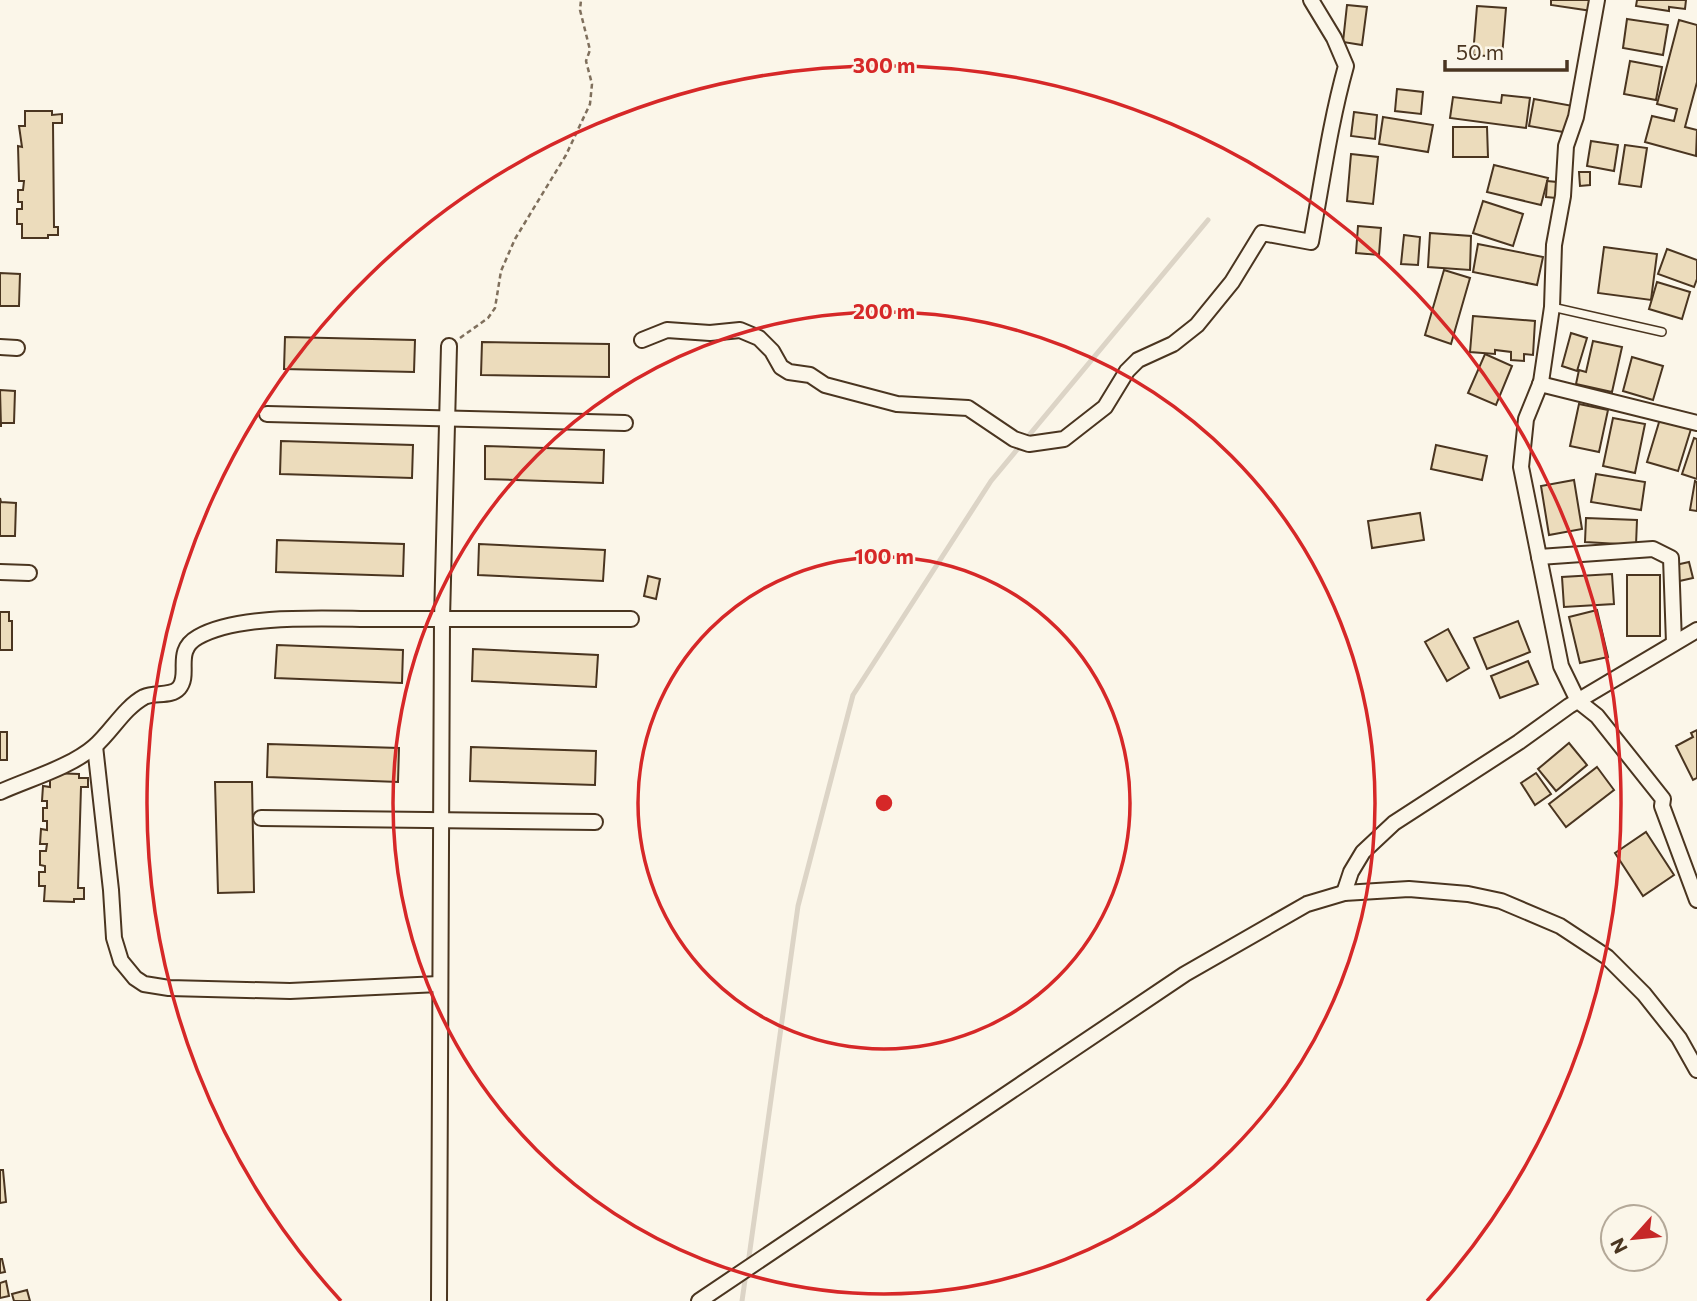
<svg xmlns="http://www.w3.org/2000/svg" width="1697" height="1301" font-family="Commissioner,sans-serif">
	<rect width="100%" height="100%" fill="#fbf6e9"/>
	<g fill="none" stroke-linecap="round" stroke-linejoin="round">
		<!-- stream -->
		<g stroke="#dcd4c6" stroke-width="5">
			<path d="M748,1264L798,906L853,695L991,481L1208,220"/>
			<path d="M742,1301L746,1273"/>
		</g>
	</g>
	<!-- building -->
	<g fill="#ecdcbc" stroke="#4a3520" stroke-width="2">
		<path d="M1551,0H1593L1592,11L1551,5Z"/>
		<path d="M1637,0H1686L1685,9L1669,7V11L1636,6Z"/>
		<path d="M1347,5L1367,7L1362,45L1343,42Z"/>
		<path d="M1477,6L1506,8L1502,57L1473,55Z"/>
		<path d="M1627,19L1668,25L1663,55L1623,48Z"/>
		<path d="M1679,20L1697,25V82L1685,127L1697,130L1696,156L1645,142L1652,116L1674,121L1677,109L1657,104Z"/>
		<path d="M1630,61L1662,67L1656,100L1624,94Z"/>
		<path d="M1397,89L1423,92L1421,114L1395,111Z"/>
		<path d="M1502,95L1530,98L1526,128L1450,118L1453,97L1501,103Z"/>
		<path d="M1534,99L1573,106L1569,133L1529,126Z"/>
		<path d="M25,111H52V115L62,114V123H53L54,227H58V235H48V238H22V224H17V209H22V202H18V190H23L24,181H19L18,146L22,147L19,126H25Z"/>
		<path d="M1354,112L1377,115L1375,139L1351,136Z"/>
		<path d="M1383,117L1433,125L1428,152L1379,144Z"/>
		<path d="M1453,127H1487L1488,157H1453Z"/>
		<path d="M1591,141L1618,145L1614,171L1587,166Z"/>
		<path d="M1625,145L1647,148L1641,187L1619,184Z"/>
		<path d="M1351,154L1378,157L1373,204L1347,201Z"/>
		<path d="M1494,165L1548,178L1541,205L1487,192Z"/>
		<path d="M1579,172H1590V185L1580,186Z"/>
		<path d="M1547,181L1557,182L1556,198L1546,197Z"/>
		<path d="M1483,201L1523,214L1513,246L1473,233Z"/>
		<path d="M1358,226L1381,228L1379,255L1356,253Z"/>
		<path d="M1430,233L1471,236L1470,270L1428,267Z"/>
		<path d="M1404,235L1420,237L1418,265L1401,264Z"/>
		<path d="M1478,244L1543,257L1537,285L1473,272Z"/>
		<path d="M1604,247L1657,254L1651,300L1598,293Z"/>
		<path d="M1667,249L1697,260V279L1694,287L1658,274Z"/>
		<path d="M1444,270L1470,278L1451,344L1425,335Z"/>
		<path d="M0,273L20,274L19,306H0Z"/>
		<path d="M1657,282L1690,292L1682,319L1649,309Z"/>
		<path d="M1473,316L1535,321L1533,355L1524,354V361L1511,360V352L1495,350V354L1470,352Z"/>
		<path d="M1571,333L1587,338L1577,371L1562,366Z"/>
		<path d="M285,337L415,340L414,372L284,369Z"/>
		<path d="M1593,341L1622,347L1612,392L1576,384L1579,370L1586,372Z"/>
		<path d="M482,342L609,344V377L481,375Z"/>
		<path d="M1485,354L1512,366L1496,405L1468,393Z"/>
		<path d="M1632,357L1663,366L1653,400L1623,391Z"/>
		<path d="M0,390L15,391L14,423H1V427Z"/>
		<path d="M1579,404L1608,410L1599,452L1570,446Z"/>
		<path d="M1613,418L1645,424L1635,473L1603,466Z"/>
		<path d="M1660,419L1691,429L1678,471L1647,462Z"/>
		<path d="M1694,438L1697,439V479L1682,474Z"/>
		<path d="M281,441L413,445L412,478L280,474Z"/>
		<path d="M1436,445L1487,456L1482,480L1431,469Z"/>
		<path d="M485,446L604,450L603,483L485,479Z"/>
		<path d="M1596,474L1645,482L1641,510L1591,502Z"/>
		<path d="M1574,480L1582,529L1549,535L1541,486Z"/>
		<path d="M1695,481L1697,482V511L1690,510Z"/>
		<path d="M0,498L1,502L16,503L15,536H0Z"/>
		<path d="M1420,513L1424,540L1372,548L1368,521Z"/>
		<path d="M1586,518L1637,520L1636,545L1585,542Z"/>
		<path d="M277,540L404,544L403,576L276,572Z"/>
		<path d="M479,544L605,550L603,581L478,575Z"/>
		<path d="M1689,562L1693,578L1675,582L1671,566Z"/>
		<path d="M1612,574L1614,604L1564,607L1562,577Z"/>
		<rect x="1627" y="575" width="33" height="61"/>
		<path d="M648,576L660,579L656,599L644,596Z"/>
		<path d="M1597,610L1608,657L1580,663L1569,617Z"/>
		<path d="M0,612H9V621H12V650H0Z"/>
		<path d="M1518,621L1530,652L1487,669L1474,638Z"/>
		<path d="M1448,629L1469,668L1447,681L1425,642Z"/>
		<path d="M277,645L403,650L402,683L275,678Z"/>
		<path d="M473,649L598,655L596,687L472,681Z"/>
		<path d="M1528,661L1538,684L1500,698L1491,676Z"/>
		<path d="M1697,730V778L1693,780L1676,746L1693,737L1691,733Z"/>
		<rect x="0" y="732" width="7" height="28"/>
		<path d="M1569,743L1587,765L1556,791L1538,769Z"/>
		<path d="M268,744L399,748L398,782L267,777Z"/>
		<path d="M471,747L596,751L595,785L470,781Z"/>
		<path d="M1597,767L1614,790L1566,827L1549,804Z"/>
		<path d="M50,773L79,774V778H88V787H81L78,888H84V899H74V902L44,901L45,886H39V872H45V866L40,865V851H46L47,844H40L41,829L47,830V821H43V808H47V801H42L43,786L50,787Z"/>
		<path d="M1536,773L1551,794L1535,805L1521,783Z"/>
		<path d="M215,782H252L254,892L218,893Z"/>
		<path d="M1646,832L1674,875L1643,896L1615,853Z"/>
		<path d="M0,1170H3L6,1202L0,1203Z"/>
		<path d="M0,1259H2L5,1272L0,1273Z"/>
		<path d="M6,1281L9,1296L0,1298V1283Z"/>
		<path d="M27,1290L30,1301H14L12,1294Z"/>
	</g>
	<g fill="none" stroke-linecap="round" stroke-linejoin="round">
		<!-- service casing -->
		<g stroke="#4a3520" stroke-width="10">
			<path id="service" d="M1552,307L1662,332"/>
		</g>
		<!-- minor casing -->
		<g stroke="#4a3520" stroke-width="18">
			<g id="minor">
				<path d="M1597,0L1576,117L1566,146L1563,196L1554,245L1552,307L1541,382L1526,419L1521,467L1561,666L1578,701L1597,716L1663,799L1662,806L1697,900"/>
				<path d="M642,340L667,330L710,333L740,330L759,338L772,351L781,367L789,372L810,375L825,385L897,404L968,408L1014,439L1029,444L1064,439L1105,407L1127,371L1138,360L1173,344L1197,325L1232,282L1262,233L1311,242C1322,183 1330,123 1346,66L1334,38L1311,0"/>
				<path d="M0,347L17,348"/>
				<path d="M1540,384L1697,423"/>
				<path d="M267,414L625,423"/>
				<path d="M1539,557L1653,549L1671,558L1674,643"/>
				<path d="M0,572L29,573"/>
				<path d="M95,746L111,890L114,938L121,961L135,978L144,984L169,988L290,991L439,984"/>
				<path d="M0,792C31,778 69,768 95,746C112,731 124,708 144,697C155,692 171,697 179,688C191,674 173,651 198,637C240,613 329,619 377,619C462,619 546,619 631,619"/>
				<path d="M261,818L595,822"/>
				<path d="M1344,893L1351,872L1363,852L1394,823L1519,742L1569,706L1697,630"/>
				<path d="M439,1301L442,619L449,346"/>
				<path d="M699,1301L1185,974L1307,904L1344,893L1409,889L1468,894L1501,901L1560,926L1607,957L1644,994L1679,1038L1697,1070"/>
			</g>
		</g>
		<!-- path -->
		<path stroke="#7f6f5c" stroke-width="2.5" stroke-dasharray="5 3.5" stroke-linecap="butt" d="M460,338L488,318L495,308L501,271L515,239L566,155L590,104L592,84L586,61L590,50L580,10L581,0"/>
		<!-- service -->
		<use href="#service" stroke="#fbf6e9" stroke-width="7"/>
		<!-- minor -->
		<use href="#minor" stroke="#fbf6e9" stroke-width="14"/>
	</g>
	<!-- distance rings -->
	<g fill="none" stroke="#d62828" stroke-width="3.5">
		<circle cx="884" cy="803" r="246"/>
		<circle cx="884" cy="803" r="491"/>
		<path d="M341 1301A737 737 0 1 1 1427 1301"/>
	</g>
	<circle cx="884" cy="803" r="10" fill="#d62828" stroke="#fbf6e9" stroke-width="3.5"/>
	<g font-size="21" text-anchor="middle" font-weight="bold" fill="#d62828" stroke="#fbf6e9" stroke-width="5" stroke-linejoin="round" paint-order="stroke">
		<text x="884" y="73">300 m</text>
		<text x="884" y="319">200 m</text>
		<text x="884" y="564">100 m</text>
	</g>
	<!-- north arrow -->
	<g transform="translate(1634 1238) rotate(243)"><circle r="33" fill="#fbf6e9" stroke="#b4a999" stroke-width="2"/>
	<path d="M0-5L12 26L0 18L-12 26Z" fill="#c62828"/>
	<text y="-10" font-size="19" font-weight="bold" text-anchor="middle" fill="#4a3520">N</text>
	</g>
	<!-- scale -->
	<path d="M1445 60v10h122v-10" fill="none" stroke="#4a3520" stroke-width="3.5"/>
	<text x="1456" y="60" font-size="21" fill="#4a3520" stroke="#fbf6e9" stroke-width="5" paint-order="stroke">50 m</text>
</svg>
